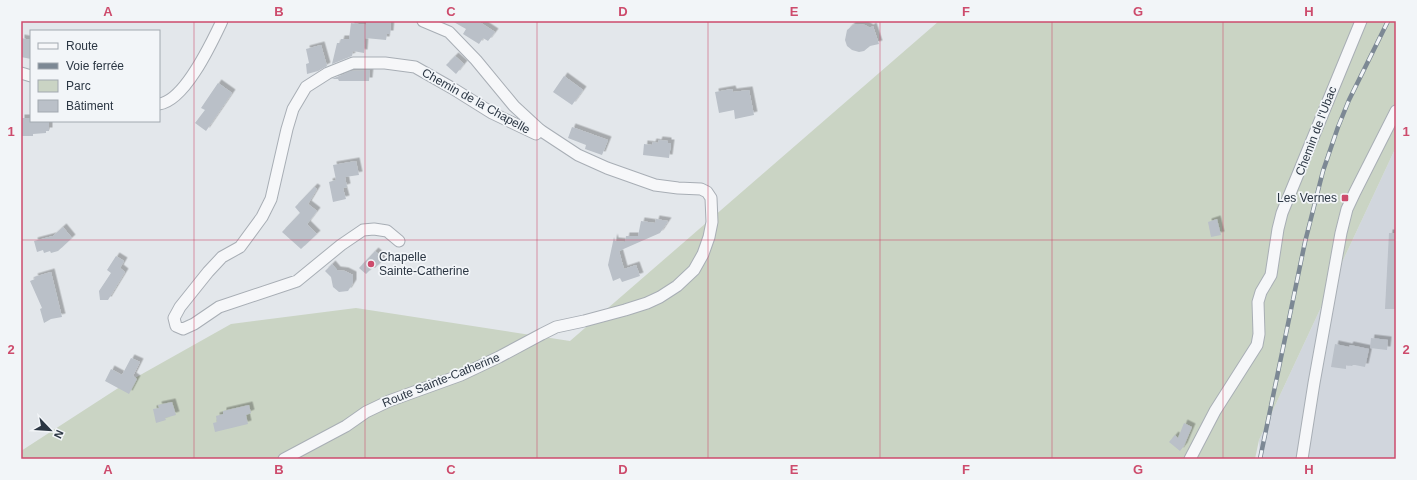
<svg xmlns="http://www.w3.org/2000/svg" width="1417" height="480" font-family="Helvetica,sans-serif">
	<defs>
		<filter id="shadow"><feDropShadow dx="3.5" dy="-3.5" stdDeviation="0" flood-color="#0004"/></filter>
	</defs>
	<rect width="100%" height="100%" fill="#e3e7eb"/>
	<!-- built -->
	<path fill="#d1d6dd" d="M1396,147V459H1260L1259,440Z"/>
	<!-- green -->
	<path fill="#cad4c4" d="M939,21H1396V147L1259,440L1255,459H21V451L126,383L231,324L356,308L570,341Z"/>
	<!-- building -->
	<g fill="#bac0c8" filter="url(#shadow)">
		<path d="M366,21H391L390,34H387L386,40L365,38L364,53L353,51L352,56L332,64L337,43H340L341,39H349L351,23L366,25Z"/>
		<path d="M452,21H478L495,32L488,41L483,38L479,44L463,34L466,29Z"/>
		<path d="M858,24L865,25L870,28L873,26L879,44L870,46L864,51L859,52L852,50L847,46L845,40L847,30L853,25Z"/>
		<path d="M21,38L31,40V59L21,57Z"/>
		<path d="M321,45L327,66L318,71L307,74L306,64L309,63L306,49Z"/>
		<path d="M455,56L464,64L456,74L446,65Z"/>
		<path d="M370,70L369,81H339L338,79H332L351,71Z"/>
		<path d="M564,76L583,90L572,105L553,92Z"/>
		<path d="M218,83L232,93L206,131L195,123L205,110L201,108Z"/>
		<path d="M732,89L733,92L749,90L754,115L735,119L734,110L719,113L715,92Z"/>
		<path d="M21,118H31V121H49V131H46V133L33,134V136H21Z"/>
		<path d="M572,127L608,140L602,155L585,149L586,145L568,138Z"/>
		<path d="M659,140L668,141V143H671L669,158L643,155L644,144L652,145L653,142L658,143Z"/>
		<path d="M356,161L359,175L345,177L347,187L343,188L346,199L333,202L329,182L336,180L333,165Z"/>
		<path d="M314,187L317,189L308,204L317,211L307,224L317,234L301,249L282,232L300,213L295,207Z"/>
		<path d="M656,219L668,221L660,233L619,251L624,269L636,265L640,276L622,282L620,278L613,281L608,265L614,237L615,241L625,242L626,236H638L641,221L655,223Z"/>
		<path d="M1217,219L1221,235L1211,237L1208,222Z"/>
		<path d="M63,227L72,238L58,251L51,253L50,251L44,253L43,250L37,252L34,241L53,236Z"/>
		<path d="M1389,233H1396V309H1385Z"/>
		<path d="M375,251L384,259L375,268L373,267L366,274L359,268Z"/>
		<path d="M116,256L124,261L120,268L125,272L108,300H100L99,291L111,273L107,270Z"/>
		<path d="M332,264L337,270L345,271L353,275V283L348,291L339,292L333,287L331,277L325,271Z"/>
		<path d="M51,272L62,317L51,319L44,323L40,309L42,308L30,281L35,279L34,277Z"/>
		<path d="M1371,338L1388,340L1387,350L1370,348Z"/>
		<path d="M1335,344L1349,347L1350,345L1369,349L1365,367L1355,365H1353L1352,366L1346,365V369L1331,367Z"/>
		<path d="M131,358L140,362L133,376L137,379L129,394L105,381L111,369L122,375Z"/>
		<path d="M172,402L176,415L165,418L166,420L156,423L153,409L159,408L158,405Z"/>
		<path d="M249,405L251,413L246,415L248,424L215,432L213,423L217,422L216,416L223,414V411Z"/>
		<path d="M1184,423L1192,427L1184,446L1180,451L1169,442L1175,435L1178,438Z"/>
	</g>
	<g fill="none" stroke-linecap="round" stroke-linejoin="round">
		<!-- minor casing -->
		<g stroke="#a8aeb5" stroke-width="13">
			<g id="minor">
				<path d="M21,73L31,76"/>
				<path d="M159,104C185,101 212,42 222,21"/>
				<path d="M399,241L387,231L374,229L363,230L341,245L297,281L219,307L194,324L183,329L176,326L174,318L180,307L208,272L222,257L240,247L262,217L271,199L287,129L293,109L306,87L328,73L353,63H385L415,67L452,88L492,113L536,134L540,130"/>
				<path d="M284,459L346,426L366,412L389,401L461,375L499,357L542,334L556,327L584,321L625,310L647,303L660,297L677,286L694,270L703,254L709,237L712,222L711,198L707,192L701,189L678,188L655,185L607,168L578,155L540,130L514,106L476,60L449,32L423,21"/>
				<path d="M1190,459L1215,411L1257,345L1259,334L1258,302L1261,292L1271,275L1278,229L1282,213L1361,21"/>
				<path d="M1302,459L1314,383L1341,233L1347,209L1355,192L1396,111"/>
			</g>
		</g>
		<!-- minor -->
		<use href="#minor" stroke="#f6f7f9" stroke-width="11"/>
		<!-- rail casing -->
		<g stroke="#7c8894" stroke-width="4.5">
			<path id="rail" d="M1260,459L1305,242L1323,171L1338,127L1349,100L1388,21"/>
		</g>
		<!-- rail -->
		<use href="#rail" stroke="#f2f5f8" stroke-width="3" stroke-dasharray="9" stroke-linecap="butt"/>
	</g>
	<!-- grid -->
	<path fill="none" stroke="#cd4b6c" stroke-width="1" stroke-opacity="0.55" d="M194,21V459M365,21V459M537,21V459M708,21V459M880,21V459M1052,21V459M1223,21V459M21,240H1396"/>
	<!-- markers -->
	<g fill="#cd4b6c" stroke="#f2f5f8" stroke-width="1.5">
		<rect x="1341" y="194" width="8" height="8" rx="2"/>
		<circle cx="371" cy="264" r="4"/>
	</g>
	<g text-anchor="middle" stroke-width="3.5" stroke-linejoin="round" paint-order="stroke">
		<!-- street labels -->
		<g font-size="12" fill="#2b3643" stroke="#f2f5f8">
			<text transform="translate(476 101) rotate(29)" y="4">Chemin de la Chapelle</text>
			<text transform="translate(1316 131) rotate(-69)" y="4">Chemin de l'Ubac</text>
			<text transform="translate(441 380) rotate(-22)" y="4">Route Sainte-Catherine</text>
		</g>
		<!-- poi labels -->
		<g font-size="12" fill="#2b3643" stroke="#f2f5f8" text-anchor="end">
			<text x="1337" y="202">Les Vernes</text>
			<text x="379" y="261" text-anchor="start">Chapelle<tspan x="379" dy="14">Sainte-Catherine</tspan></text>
		</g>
	</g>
	<!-- border -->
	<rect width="1417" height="480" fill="none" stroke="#f2f5f8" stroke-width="44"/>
	<!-- legend -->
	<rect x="30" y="30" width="130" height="92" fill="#f2f5f8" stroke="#a2a9b0"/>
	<rect x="38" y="43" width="20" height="6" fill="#f6f7f9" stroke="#a2a9b0"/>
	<text x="66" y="50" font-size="12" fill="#2b3643">Route</text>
	<rect x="38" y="63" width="20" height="6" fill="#7c8894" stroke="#a2a9b0"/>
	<text x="66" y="70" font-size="12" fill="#2b3643">Voie ferrée</text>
	<rect x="38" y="80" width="20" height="12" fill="#cad4c4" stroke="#a2a9b0"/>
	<text x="66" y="90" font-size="12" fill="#2b3643">Parc</text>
	<rect x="38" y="100" width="20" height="12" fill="#bac0c8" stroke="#a2a9b0"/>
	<text x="66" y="110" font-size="12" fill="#2b3643">Bâtiment</text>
	<!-- north arrow -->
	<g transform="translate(50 430) rotate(115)" stroke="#f2f5f8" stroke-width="3" paint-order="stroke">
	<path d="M0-3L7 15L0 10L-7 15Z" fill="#2b3643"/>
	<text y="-6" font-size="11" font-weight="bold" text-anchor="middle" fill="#2b3643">N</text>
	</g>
	<rect x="22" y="22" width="1373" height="436" fill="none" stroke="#cd4b6c" stroke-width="1.5"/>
	<g font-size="13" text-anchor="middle" font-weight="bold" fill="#cd4b6c">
		<text x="108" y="16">A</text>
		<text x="279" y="16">B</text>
		<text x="451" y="16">C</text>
		<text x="623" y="16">D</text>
		<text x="794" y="16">E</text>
		<text x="966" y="16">F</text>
		<text x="1138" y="16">G</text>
		<text x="1309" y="16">H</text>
		<text x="11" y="136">1</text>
		<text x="1406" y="136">1</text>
		<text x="11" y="354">2</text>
		<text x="1406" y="354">2</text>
		<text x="108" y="474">A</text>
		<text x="279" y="474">B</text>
		<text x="451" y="474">C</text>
		<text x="623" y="474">D</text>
		<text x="794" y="474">E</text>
		<text x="966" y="474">F</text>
		<text x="1138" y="474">G</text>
		<text x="1309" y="474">H</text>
	</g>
</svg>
